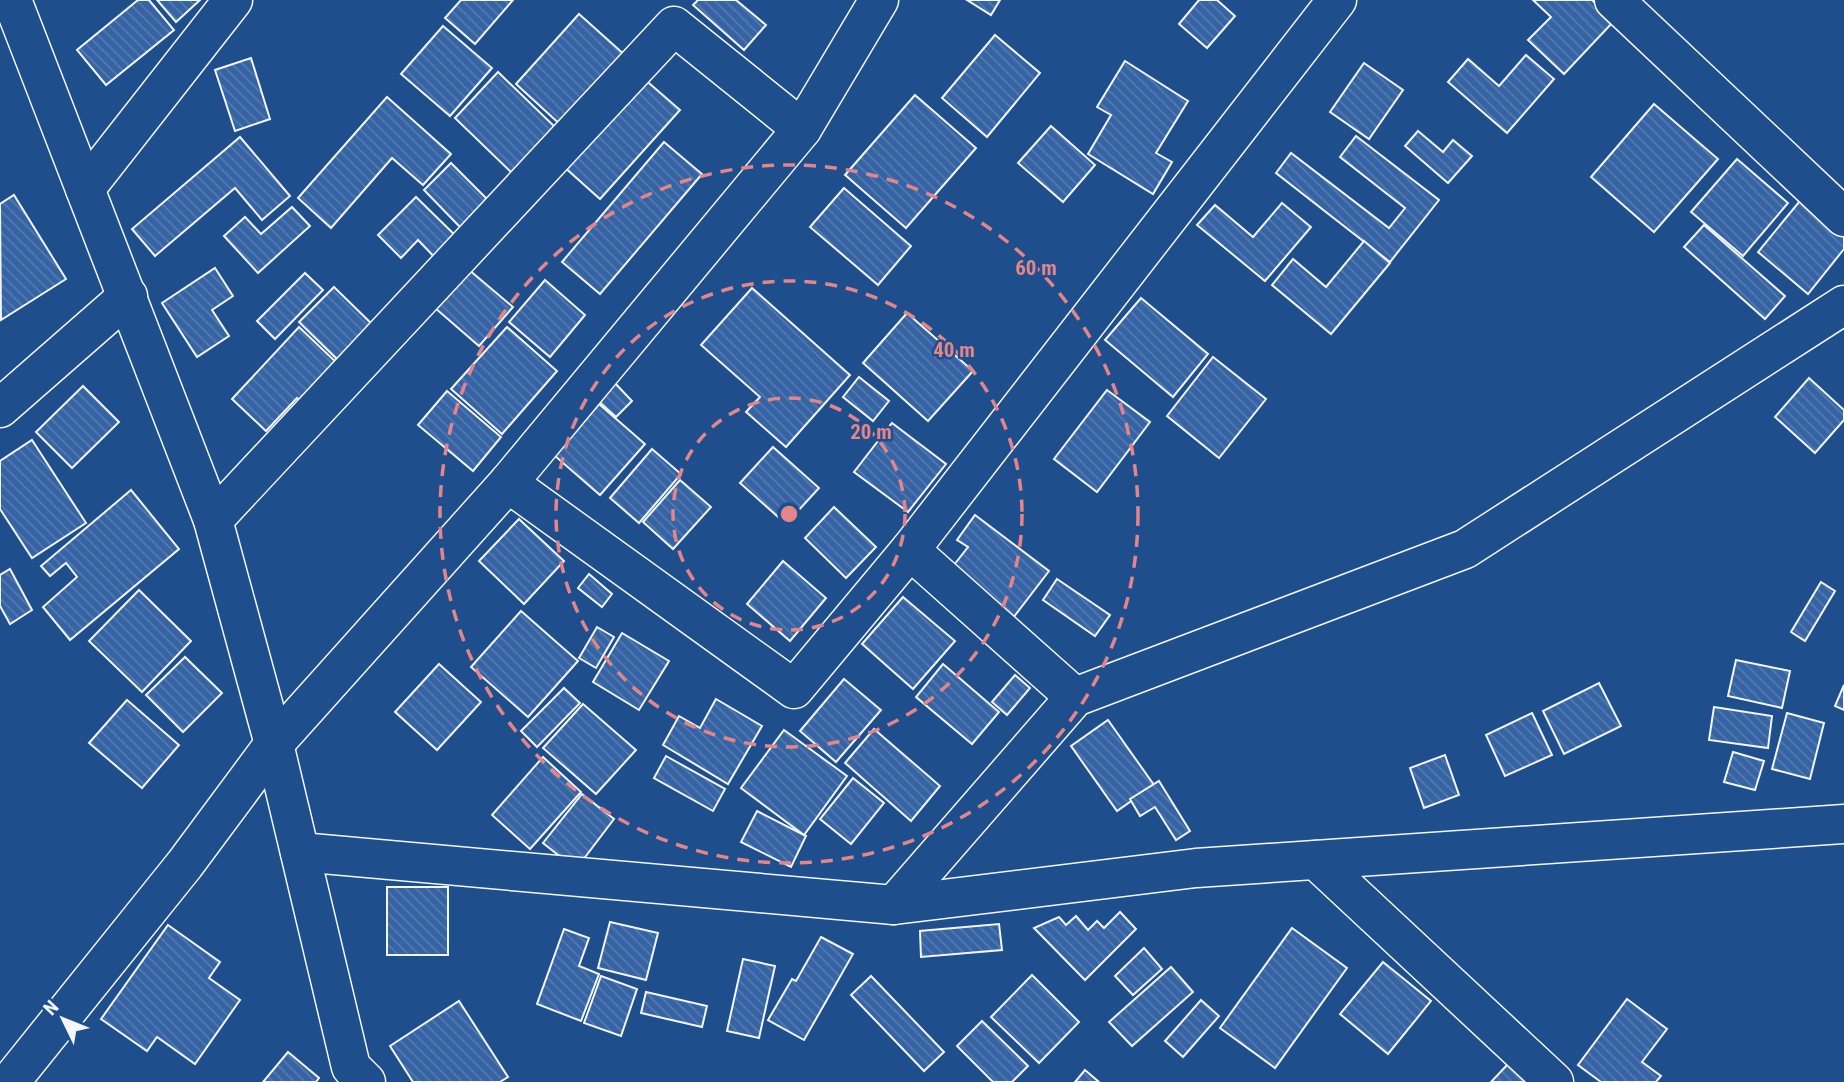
<svg xmlns="http://www.w3.org/2000/svg" width="1844" height="1082" font-family="'Roboto Condensed',sans-serif">
	<defs>
		<pattern id="building-back-hatch" width="6" height="6" patternUnits="userSpaceOnUse" patternTransform="scale(1.75)"><rect width="6" height="6" fill="#3563a3"/><path d="M-1 5l2 2M0 0l6 6M5-1l2 2" fill="none" stroke="#537ab1"/></pattern>
	</defs>
	<rect width="100%" height="100%" fill="#1f4e8c"/>
	<!-- building -->
	<g fill="url(#building-back-hatch)" stroke="#f2f6ff" stroke-width="2">
		<path d="M138,0H149L174,30L106,85L77,50Z"/>
		<path d="M157,0H200L176,22Z"/>
		<path d="M461,0H513L475,44L445,18Z"/>
		<path d="M698,0H736L766,25L744,50L693,5Z"/>
		<path d="M967,0H1000L991,15Z"/>
		<path d="M1199,0H1217L1235,16L1207,48L1179,24Z"/>
		<path d="M1533,0H1592L1614,21L1564,74L1528,40L1551,17Z"/>
		<path d="M579,14L626,56L563,127L516,84Z"/>
		<path d="M443,26L492,68L450,116L401,74Z"/>
		<path d="M995,35L1040,73L987,137L942,98Z"/>
		<path d="M1526,55L1554,79L1507,133L1448,82L1468,59L1499,86Z"/>
		<path d="M251,58L270,119L235,131L215,70Z"/>
		<path d="M1125,61L1188,101L1156,153L1172,162L1153,194L1088,154L1111,115L1097,107Z"/>
		<path d="M1364,63L1403,90L1369,139L1330,112Z"/>
		<path d="M498,72L557,129L513,174L455,118Z"/>
		<path d="M642,77L680,110L600,199L563,166Z"/>
		<path d="M915,95L976,148L906,228L845,175Z"/>
		<path d="M387,97L451,154L423,185L392,158L331,228L298,198Z"/>
		<path d="M1654,104L1718,159L1654,232L1591,177Z"/>
		<path d="M1051,126L1095,165L1063,202L1018,163Z"/>
		<path d="M1418,131L1443,152L1453,140L1472,156L1448,183L1405,146Z"/>
		<path d="M1356,136L1439,200L1390,262L1276,173L1291,153L1389,228L1405,208L1340,157Z"/>
		<path d="M240,137L290,196L262,220L235,188L155,256L132,229Z"/>
		<path d="M664,142L702,174L600,294L562,262Z"/>
		<path d="M1737,159L1788,203L1743,256L1691,212Z"/>
		<path d="M451,163L487,199L460,227L424,190Z"/>
		<path d="M844,188L911,246L878,285L810,227Z"/>
		<path d="M14,195L66,279L1,320L0,204Z"/>
		<path d="M1804,196L1844,229V249L1808,294L1758,252Z"/>
		<path d="M416,197L462,242L440,263L418,240L401,258L378,235Z"/>
		<path d="M1282,203L1311,227L1265,281L1197,225L1215,205L1253,237Z"/>
		<path d="M292,207L310,226L258,273L224,236L245,217L261,234Z"/>
		<path d="M1704,225L1785,296L1765,319L1684,247Z"/>
		<path d="M1364,241L1390,263L1331,334L1272,285L1293,259L1326,287Z"/>
		<path d="M215,268L233,296L212,310L229,336L197,357L162,303Z"/>
		<path d="M468,269L513,307L479,346L435,308Z"/>
		<path d="M305,273L323,290L275,339L257,321Z"/>
		<path d="M545,280L585,315L550,357L509,322Z"/>
		<path d="M334,287L377,329L342,364L299,322Z"/>
		<path d="M752,288L850,375L786,447L746,412L760,397L701,345Z"/>
		<path d="M1141,298L1208,354L1173,397L1105,340Z"/>
		<path d="M907,313L973,371L928,421L863,363Z"/>
		<path d="M299,327L339,365L303,404L297,398L266,431L232,399Z"/>
		<path d="M507,327L557,371L502,434L451,389Z"/>
		<path d="M1213,357L1266,399L1219,458L1167,416Z"/>
		<path d="M859,377L889,401L873,421L843,397Z"/>
		<path d="M1809,378L1844,410V420L1815,453L1775,417Z"/>
		<path d="M613,381L632,401L616,417L596,399Z"/>
		<path d="M83,386L119,422L72,468L36,432Z"/>
		<path d="M1107,390L1150,422L1097,492L1054,459Z"/>
		<path d="M447,391L501,437L473,471L418,425Z"/>
		<path d="M599,404L645,444L600,495L555,456Z"/>
		<path d="M892,423L946,464L908,512L854,472Z"/>
		<path d="M32,440L86,523L32,558L0,509V461Z"/>
		<path d="M773,447L819,488L786,524L740,483Z"/>
		<path d="M652,449L681,474L639,523L610,498Z"/>
		<path d="M680,480L711,507L673,549L643,522Z"/>
		<path d="M131,490L179,549L70,640L43,607L77,577L66,563L50,576L41,566Z"/>
		<path d="M834,507L876,547L846,578L805,538Z"/>
		<path d="M975,515L1049,571L1013,618L950,570L968,547L957,540Z"/>
		<path d="M519,519L564,561L524,604L479,561Z"/>
		<path d="M783,561L826,598L790,641L747,604Z"/>
		<path d="M10,569L32,610L10,624L0,606V575Z"/>
		<path d="M589,574L612,594L602,607L578,588Z"/>
		<path d="M1057,579L1110,615L1095,636L1043,600Z"/>
		<path d="M1821,582L1835,591L1805,641L1791,632Z"/>
		<path d="M139,590L191,641L142,692L89,641Z"/>
		<path d="M903,597L955,641L913,689L862,644Z"/>
		<path d="M521,611L578,661L528,717L471,667Z"/>
		<path d="M597,627L614,637L596,668L579,658Z"/>
		<path d="M622,633L669,661L639,710L593,682Z"/>
		<path d="M185,657L222,693L183,732L146,695Z"/>
		<path d="M1736,660L1790,671L1782,708L1728,696Z"/>
		<path d="M439,664L481,702L437,750L395,712Z"/>
		<path d="M943,664L999,712L972,744L916,697Z"/>
		<path d="M1015,675L1030,688L1007,715L992,702Z"/>
		<path d="M844,679L881,710L836,762L800,731Z"/>
		<path d="M1599,683L1621,726L1564,754L1543,711Z"/>
		<path d="M1844,685V710L1835,706Z"/>
		<path d="M564,688L580,703L537,747L521,731Z"/>
		<path d="M716,699L762,726L728,784L663,745L679,716L700,728Z"/>
		<path d="M127,700L179,745L142,788L89,743Z"/>
		<path d="M583,704L636,750L596,794L543,748Z"/>
		<path d="M1714,707L1772,716L1768,748L1709,740Z"/>
		<path d="M1532,713L1552,755L1505,776L1486,735Z"/>
		<path d="M1787,713L1824,723L1810,779L1772,769Z"/>
		<path d="M1108,720L1154,785L1117,811L1071,746Z"/>
		<path d="M874,729L940,786L911,821L845,763Z"/>
		<path d="M784,730L847,776L804,835L741,788Z"/>
		<path d="M1733,752L1764,761L1755,790L1724,782Z"/>
		<path d="M1445,755L1459,795L1424,808L1410,768Z"/>
		<path d="M666,756L725,789L713,811L654,778Z"/>
		<path d="M543,757L581,792L530,849L492,815Z"/>
		<path d="M853,778L884,803L851,844L820,819Z"/>
		<path d="M1159,781L1190,831L1176,840L1155,807L1140,816L1130,799Z"/>
		<path d="M582,794L614,819L576,869L543,843Z"/>
		<path d="M757,811L806,836L791,867L741,842Z"/>
		<rect x="387" y="887" width="61" height="68"/>
		<path d="M1120,912L1136,929L1085,980L1034,928L1059,917L1066,925L1076,916L1088,930L1097,921L1104,928Z"/>
		<path d="M610,922L658,933L646,980L598,968Z"/>
		<path d="M999,924L1002,950L921,957L920,931Z"/>
		<path d="M168,925L220,962L209,978L240,1000L195,1064L157,1037L147,1051L101,1019Z"/>
		<path d="M1292,928L1347,968L1275,1068L1220,1028Z"/>
		<path d="M564,929L589,938L579,966L599,974L581,1021L537,1004Z"/>
		<path d="M821,937L853,954L804,1040L768,1020L792,979L796,981Z"/>
		<path d="M1144,948L1162,969L1133,995L1115,976Z"/>
		<path d="M743,959L775,966L759,1038L727,1031Z"/>
		<path d="M1383,962L1431,1001L1388,1054L1340,1014Z"/>
		<path d="M1171,967L1193,992L1132,1046L1109,1022Z"/>
		<path d="M1032,975L1079,1022L1039,1063L991,1017Z"/>
		<path d="M601,976L637,989L621,1036L584,1023Z"/>
		<path d="M871,976L944,1052L924,1071L851,995Z"/>
		<path d="M646,992L707,1006L702,1027L641,1013Z"/>
		<path d="M1627,999L1667,1029L1642,1062L1661,1076L1656,1082H1601L1578,1065Z"/>
		<path d="M1201,1000L1219,1016L1183,1057L1165,1041Z"/>
		<path d="M459,1001L508,1077L500,1082H413L390,1046Z"/>
		<path d="M982,1021L1028,1066L1012,1082H993L957,1046Z"/>
		<path d="M288,1052L319,1078L316,1082H263Z"/>
		<path d="M1509,1063L1529,1082H1491Z"/>
		<path d="M1085,1070L1099,1082H1075Z"/>
	</g>
	<g fill="none" stroke-linecap="round" stroke-linejoin="round">
		<!-- minor casing -->
		<g stroke="#f2f6ff" stroke-width="41">
			<g id="minor">
				<path d="M12,0L213,520L274,744L351,1067L366,1082"/>
				<path d="M1614,0L1844,217"/>
				<path d="M85,189L233,0"/>
				<path d="M0,408L128,296"/>
				<path d="M508,483L794,689L910,550"/>
				<path d="M213,520L674,26L802,129"/>
				<path d="M1075,697L910,550L1337,0"/>
				<path d="M300,852L894,905L1196,868L1844,824"/>
				<path d="M1316,860L1554,1082"/>
				<path d="M894,905L1075,697L1465,549L1844,305"/>
				<path d="M10,1082L185,864L274,744L508,483L802,129L879,0"/>
			</g>
		</g>
		<!-- minor -->
		<use href="#minor" stroke="#1f4e8c" stroke-width="38"/>
	</g>
	<!-- distance rings -->
	<g fill="none" stroke="#e38589" stroke-width="3.5" stroke-dasharray="12 9">
		<circle cx="789" cy="514" r="116"/>
		<circle cx="789" cy="514" r="233"/>
		<circle cx="789" cy="514" r="349"/>
	</g>
	<circle cx="789" cy="514" r="10" fill="#e38589" stroke="#1f4e8c" stroke-width="3.5"/>
	<g font-size="21" text-anchor="middle" font-weight="bold" fill="#e38589" stroke="#1f4e8c" stroke-width="5" stroke-linejoin="round" paint-order="stroke">
		<text x="1036" y="275">60 m</text>
		<text x="954" y="357">40 m</text>
		<text x="871" y="439">20 m</text>
	</g>
	<!-- north arrow -->
	<g transform="translate(63 1019) rotate(313)" stroke="#1f4e8c" stroke-width="5" paint-order="stroke">
	<path d="M0-5L12 26L0 18L-12 26Z" fill="#f2f6ff"/>
	<text y="-10" font-size="19" font-weight="bold" text-anchor="middle" fill="#f2f6ff">N</text>
	</g>
</svg>
